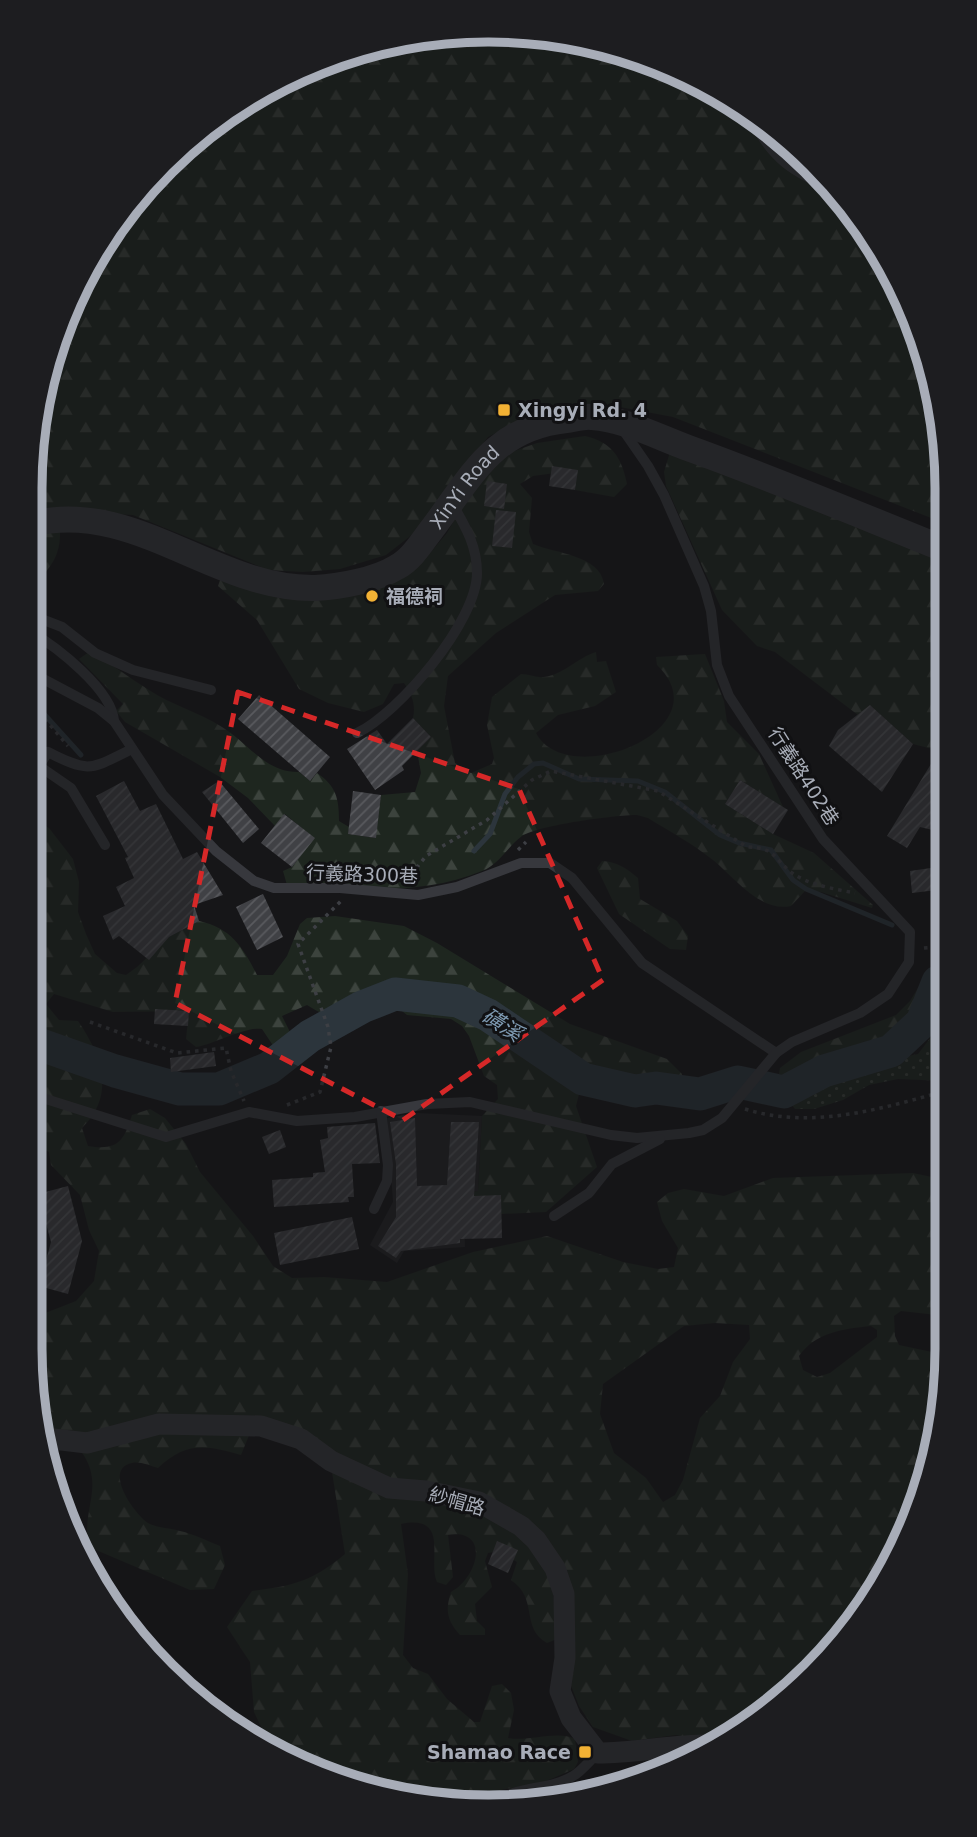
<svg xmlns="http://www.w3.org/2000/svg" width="977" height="1837" font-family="'DejaVu Sans','Noto Sans TC',sans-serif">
	<defs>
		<pattern id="grass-dots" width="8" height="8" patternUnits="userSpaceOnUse" patternTransform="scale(1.75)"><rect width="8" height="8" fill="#1e261f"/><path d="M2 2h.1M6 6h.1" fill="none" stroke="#3c433d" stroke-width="1.8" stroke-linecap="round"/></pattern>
		<pattern id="forest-firs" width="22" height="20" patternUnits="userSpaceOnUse" patternTransform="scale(1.75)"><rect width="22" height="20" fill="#1e261f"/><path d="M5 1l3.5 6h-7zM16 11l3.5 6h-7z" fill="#3c433d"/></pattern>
		<pattern id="building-hatch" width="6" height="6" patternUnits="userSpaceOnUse" patternTransform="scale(1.75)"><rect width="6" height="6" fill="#404145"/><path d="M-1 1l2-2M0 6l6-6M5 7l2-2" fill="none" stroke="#595a5e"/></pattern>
	</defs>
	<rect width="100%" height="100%" fill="#161618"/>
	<!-- built -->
	<path fill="#222225" d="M416,1113L482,1116L478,1191L463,1193L465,1247L404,1251L397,1263L370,1245L393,1202L387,1118Z"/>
	<!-- grass -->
	<path fill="url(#grass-dots)" d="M945,1030V1081L898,1079L869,1085L843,1100L814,1109H795L791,1104L842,1070L873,1067L889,1060L918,1054L931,1037Z"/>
	<!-- forest -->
	<g fill="url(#forest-firs)" fill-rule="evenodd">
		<path d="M519,31L608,45L692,77L791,143L853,210L912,313L943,428L944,523L673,417L620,407L568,404L536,412L488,437L418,530L386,555L340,569L303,572L268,570L133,515L59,511L31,513C31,466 34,418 45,371C49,356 56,341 62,327C109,200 213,99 341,54C398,34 459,33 519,31Z"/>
		<path d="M585,436C612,442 622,458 627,484L614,497L575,490L577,470L533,476L520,484L532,498L529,532L533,544C557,554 600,555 604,584L598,591L555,595L496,633L448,676L444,706L455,763L471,773L492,764L494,758L487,725L492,697L521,674C529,674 537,678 544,677C563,675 577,658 596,652L597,662L606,661L616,692L595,706L558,715L536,733C567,792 725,730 657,665L656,657L705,654L724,701L727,722L759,754L783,807L740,780L725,804L773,834L814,853L873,905L872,908L821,892L805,891L791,906C760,913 733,876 713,860C693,844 669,831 648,818L637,815C615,815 539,825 522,836C508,846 499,865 482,871C419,897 354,888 287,885L283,871L292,867L314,838L285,814L275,826L248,798L220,777L125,722L116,711L123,704L79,659L89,652C111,663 128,677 149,690C171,705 199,712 222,727C248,743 266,773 299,772L310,781L317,773C336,786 339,798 339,821L349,827L348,834L375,838L381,795L415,792L421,773L417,751L431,737L413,718C416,705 412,694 404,683L394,684L383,704L364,712L328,703L299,689L257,620L218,586L221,577L288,593L430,553L447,533L464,502L506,454L537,443Z"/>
		<path d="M670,452L944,561V752L913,744L870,705L858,715L775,652L757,646L722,610L666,486L664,472Z"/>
		<path d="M31,528L60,531C61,556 49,571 31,586Z"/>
		<path d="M30,818L49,828L73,859L79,882L78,912L86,934L95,954L117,973L126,975L137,967L169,937L199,921C231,928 243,947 257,975H273L287,956L300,924L307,918L335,916L404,926L437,943L570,1024L667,1059L682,1074L678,1088L610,1095L583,1091L579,1094L576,1106L597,1167L546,1212L501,1214L468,1196L467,1192L478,1191L482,1116L498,1099L497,1085L484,1076L469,1036L462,1026L451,1019L407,1015L393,1004C352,1013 348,1031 307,1005L282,1016L297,1046C295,1054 290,1060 282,1059L262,1029C246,1026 215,1044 196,1047L186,1039L189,1011L113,1012L54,994L46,1004L59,1020L78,1021C102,1056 116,1095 82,1128L88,1146C118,1151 124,1141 132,1115L150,1109L165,1118L186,1144L200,1172L253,1236L273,1266L292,1278L324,1277L387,1282L473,1252L547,1236L623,1262L658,1269L674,1267L678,1248L662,1221L657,1202L668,1193L684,1189L724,1196L773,1178L913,1173L946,1180V1316L901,1311L894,1316L895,1336L899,1345L946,1355V1378L932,1467L900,1552L791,1693L701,1749L697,1739L676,1735L632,1741L593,1727L579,1706L570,1683L571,1650L534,1529L391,1481L252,1428L241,1455C207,1445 186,1441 158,1468C151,1466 139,1461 132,1463C102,1469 135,1515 148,1523C157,1528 170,1528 180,1531C194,1534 207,1541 220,1546L225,1565L214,1589L190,1590L89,1547C80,1510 107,1485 80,1450L48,1449V1457L30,1349V1319L76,1301L94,1281L99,1251L89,1230L80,1195L51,1165L49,1152L35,1145L30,1137ZM715,1323L749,1325L750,1339L733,1362L720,1396L700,1418L683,1480L675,1495L663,1502L646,1478L614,1453L600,1414L603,1384L684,1326ZM871,1326L877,1330V1337L830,1373L817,1377L803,1370L799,1356C816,1332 843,1329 871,1326Z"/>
		<path d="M602,861C618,862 626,868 638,878L640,899L677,921L688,936L686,950L670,949L619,914L597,868Z"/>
		<path d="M945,959V997L889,1060L873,1067L817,1071L791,1079L779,1074L780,1068L801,1052L896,1015L910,1001L929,970Z"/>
		<path d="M332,1472C401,1489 511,1499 546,1570C556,1592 555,1616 557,1639L547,1643C520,1628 539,1599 511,1580L517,1562L499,1551L488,1553L485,1561L492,1587L475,1604L477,1621L485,1629V1635H460C447,1621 445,1610 451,1592C478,1578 491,1528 448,1535L453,1577L446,1585L437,1582C427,1560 451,1514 401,1524L408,1574L403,1655L413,1668L428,1674L447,1699L474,1722H480L492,1686L502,1684L511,1693L514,1710L508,1738C529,1742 557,1730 575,1739L578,1762L574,1769L544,1782L501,1790L490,1803L403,1795L399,1786L390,1780L368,1783L365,1789L266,1744V1737L254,1712L250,1662L227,1627L252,1591C293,1586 313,1581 345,1554Z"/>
	</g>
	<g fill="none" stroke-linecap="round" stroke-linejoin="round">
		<!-- stream -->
		<g stroke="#2c353c" stroke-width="5">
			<path d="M30,707L44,714L81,755"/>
			<path d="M474,851L490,834L505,794L518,777L534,764L543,763L579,779L638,781L665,792L720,835L739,843L771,850L793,880L806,889L892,925"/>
			<path d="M936,938L945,935"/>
		</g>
		<!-- river -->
		<path stroke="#2c353c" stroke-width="33" d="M30,1041L115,1071L180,1089H219L269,1068L310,1036L362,1007L395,994L458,1001L488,1015L583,1079L635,1091L656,1088L700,1094L738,1082L784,1092L824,1071L891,1051L922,1022L938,982L945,979"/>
	</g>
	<!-- building -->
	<g fill="url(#building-hatch)">
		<path d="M552,466L578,470L575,490L549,486Z"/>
		<path d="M487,481L507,484L504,509L484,506Z"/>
		<path d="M496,510L516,512L512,548L492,546Z"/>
		<path d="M259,695L330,757L310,781L238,719Z"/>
		<path d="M870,705L913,744L882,792L829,746L838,730Z"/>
		<path d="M413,718L431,737L402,766L404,770L375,790L347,749L377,730L387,744Z"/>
		<path d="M934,759L944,764L945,833L920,827L907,848L887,836Z"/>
		<path d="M740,780L788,810L773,834L725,804Z"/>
		<path d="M124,781L140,811L156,804L183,859L197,852L223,895L194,905L199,921L169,937L149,960L119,936L113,940L103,916L125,906L116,887L134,878L125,858L128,857L96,796Z"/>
		<path d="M219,781L259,829L243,843L202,792Z"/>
		<path d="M353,791L381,795L376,838L348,834Z"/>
		<path d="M284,814L315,838L292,867L261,843Z"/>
		<path d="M945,866V889L912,893L910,871Z"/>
		<path d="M263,894L283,937L257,950L236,907Z"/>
		<path d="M155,1009L189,1011L188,1026L154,1024Z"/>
		<path d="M214,1052L216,1066L171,1072L170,1058Z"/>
		<path d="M415,1118L417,1186L447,1185L451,1122H479L474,1196L501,1195L502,1238L460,1239V1243L401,1251L396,1258L378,1246L396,1217V1164L390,1122Z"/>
		<path d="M375,1123L380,1163L352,1164L354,1197H348L349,1202L274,1207L272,1180L313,1177V1173L325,1172L320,1140L328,1138L327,1127Z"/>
		<path d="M280,1130L286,1147L269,1154L262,1137Z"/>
		<path d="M68,1186L82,1241L68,1294L39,1286L51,1242L38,1194Z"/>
		<path d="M352,1217L359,1249L280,1265L274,1233Z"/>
		<path d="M497,1541L518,1550L508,1573L488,1564Z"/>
	</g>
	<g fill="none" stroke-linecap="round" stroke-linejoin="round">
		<!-- path -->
		<g stroke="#3d3f44" stroke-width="3.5" stroke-dasharray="3.5 5" stroke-linecap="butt">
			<path d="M30,711L44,718L68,746"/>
			<path d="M518,850L526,842"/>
			<path d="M406,881L426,856L487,820L532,780L551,771L658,791L747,847C776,848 772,857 792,873C809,885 835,889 855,893"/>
			<path d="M924,948L937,947L945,951"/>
			<path d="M90,1022L177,1053L226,1048L231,1071L244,1101"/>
			<path d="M287,1105L320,1092L331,1047L328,1027L298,944L341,901"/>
			<path d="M745,1109C811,1130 881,1109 945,1091"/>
		</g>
		<!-- service -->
		<g stroke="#37383d" stroke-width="10">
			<path d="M752,117C770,158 794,173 834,189"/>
			<path d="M31,615L62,627L95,653L133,670L211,690"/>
			<path d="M31,632C57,647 112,690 114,721"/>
			<path d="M30,672L98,708L114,721L163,795L216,851L254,881L274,888H340L418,895L457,887L521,863H550L572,878L642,963L776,1053"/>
			<path d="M357,733C399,713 477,621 477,573C477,545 465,526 452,503"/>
			<path d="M105,845L71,788L39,766L48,752C90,774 91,769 132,749"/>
			<path d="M30,1094L166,1137L249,1112L297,1121L355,1117L427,1104L470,1102L611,1135L637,1138L689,1133L703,1130L722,1118L776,1053L792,1042L860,1013L888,994L909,962L910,932L823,839L729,696L717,665L711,611L704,586L664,495L648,466L621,427"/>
			<path d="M30,1193L33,1184L30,1170"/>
			<path d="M374,1209L387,1181L388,1165L381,1111"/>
			<path d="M554,1216L589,1193L612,1164L660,1139"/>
			<path d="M494,1804C514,1785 549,1791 573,1776C582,1771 590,1760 598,1753"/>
		</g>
		<!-- minor -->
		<path stroke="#37383d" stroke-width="21" d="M45,1438L87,1443L159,1424L261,1426L301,1439L331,1461L389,1488L426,1491L479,1502L521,1526L536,1540L555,1568L564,1594L565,1658L560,1691L571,1718L598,1753C635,1753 671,1745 708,1745"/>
		<!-- tertiary -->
		<path stroke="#37383d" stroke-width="26" id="s1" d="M31,524C134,498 215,590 315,588C339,587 376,580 397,567C412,559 422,542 432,529C472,476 493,428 566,420C574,419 584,416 592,417C624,419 658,437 688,448C774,479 859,515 944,549"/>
	</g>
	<!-- marked area -->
	<path d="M0 0H977V1837H0ZM238,692L519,789L603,980L403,1120L175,1003Z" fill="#161618" fill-opacity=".55" fill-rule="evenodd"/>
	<path fill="none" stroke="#d62828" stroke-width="5" stroke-dasharray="14 9" stroke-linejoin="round" d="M238,692L519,789L603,980L403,1120L175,1003Z"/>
	<!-- markers -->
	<g fill="#f2b134" stroke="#111113" stroke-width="2.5">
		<rect x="497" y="403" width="14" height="14" rx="3.5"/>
		<circle cx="372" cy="596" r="7"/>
		<rect x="578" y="1745" width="14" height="14" rx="3.5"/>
	</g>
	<g text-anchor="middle" stroke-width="6" stroke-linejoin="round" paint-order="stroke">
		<!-- poi labels -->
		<g font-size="19" font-weight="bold" fill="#a8adb8" stroke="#111113" text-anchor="start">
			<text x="518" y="417">Xingyi Rd. 4</text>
			<text x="386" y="603">福德祠</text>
			<text x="571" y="1759" text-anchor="end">Shamao Race</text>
		</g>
		<!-- street labels -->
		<g font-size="19" fill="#a8adb8" stroke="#111113">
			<text dy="7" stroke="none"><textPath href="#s1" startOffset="486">XinYi Road</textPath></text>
			<text transform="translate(804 776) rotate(57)" y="7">行義路402巷</text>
			<text transform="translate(362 874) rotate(2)" y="7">行義路300巷</text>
			<text transform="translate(457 1501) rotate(16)" y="7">紗帽路</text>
		</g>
		<!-- water labels -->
		<g font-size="21" font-style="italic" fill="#7f9bb3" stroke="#111113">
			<text transform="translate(502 1025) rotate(32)" y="7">磺溪</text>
		</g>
	</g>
	<!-- crop -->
	<path d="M0 0H977V1837H0ZM488 42H489A446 446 0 0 1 935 488V1349A446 446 0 0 1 489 1795H488A446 446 0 0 1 42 1349V488A446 446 0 0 1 488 42Z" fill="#1d1d20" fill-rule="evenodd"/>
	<path fill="none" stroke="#a8adb8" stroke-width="9" d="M488 42H489A446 446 0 0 1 935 488V1349A446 446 0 0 1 489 1795H488A446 446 0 0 1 42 1349V488A446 446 0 0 1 488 42Z"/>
</svg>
